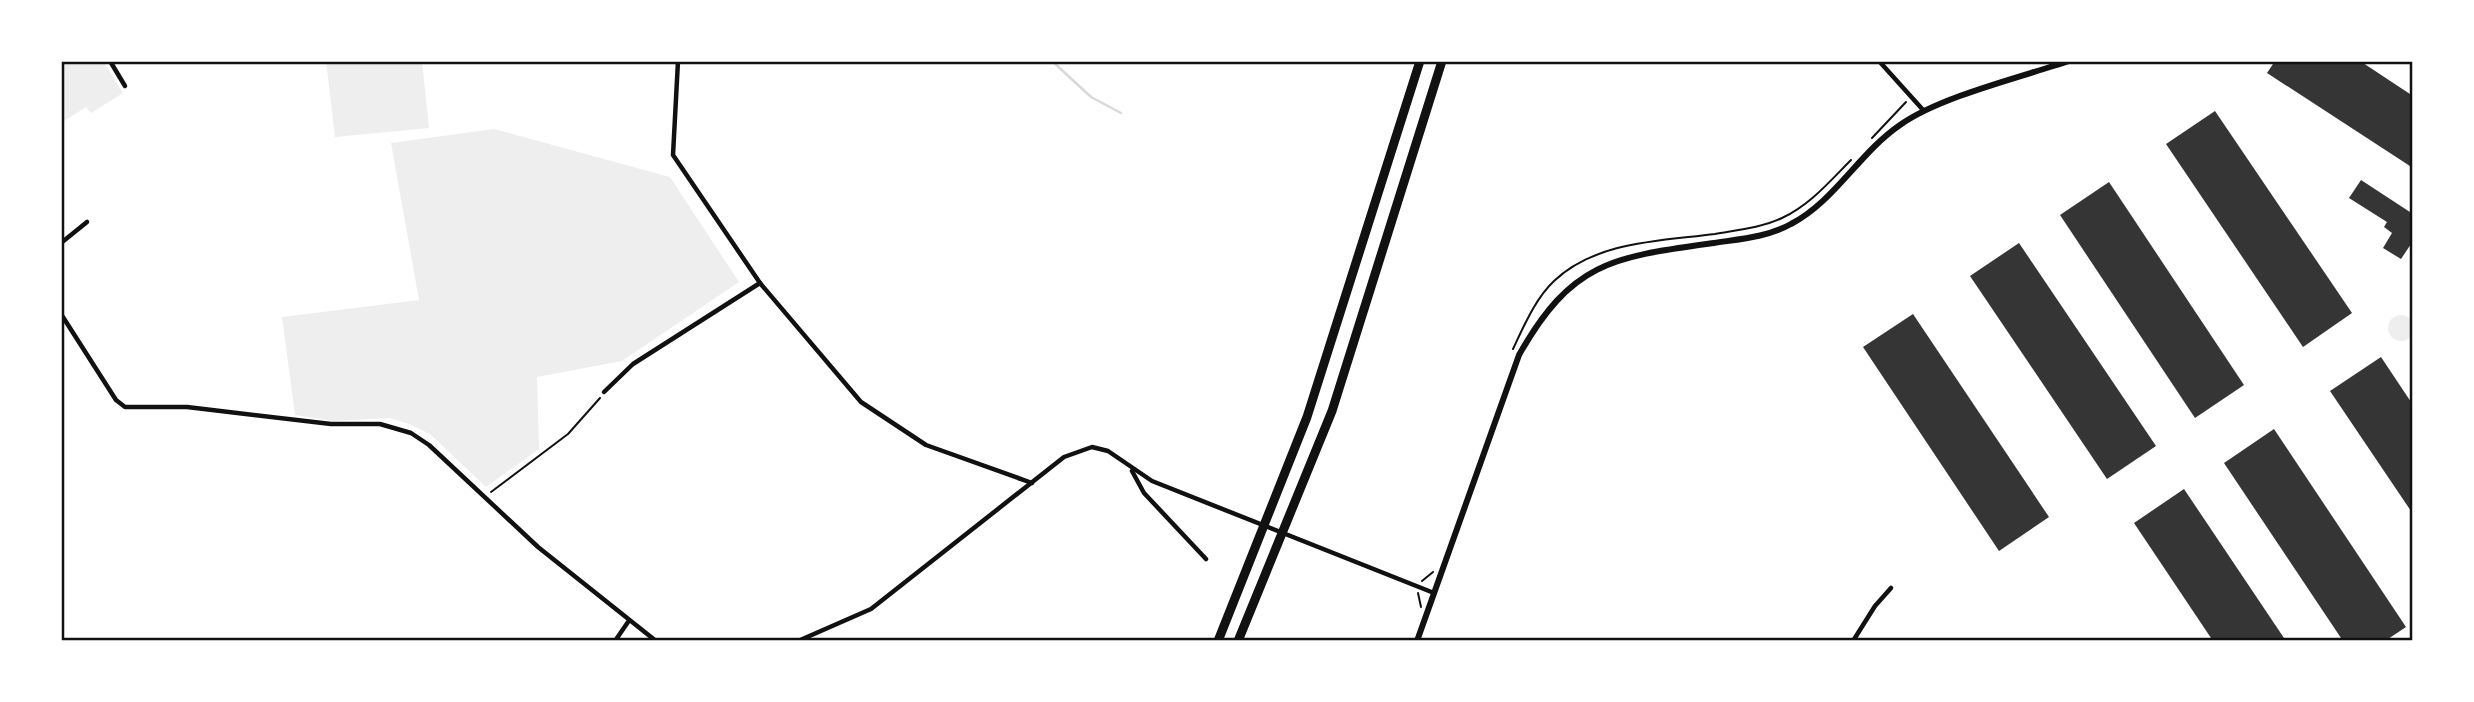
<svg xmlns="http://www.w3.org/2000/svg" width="2474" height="702" font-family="Cabin,sans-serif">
	<rect width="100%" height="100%" fill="#fff"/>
	<!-- green -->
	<g fill="#eee">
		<path d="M61,61H103L123,93L91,113L86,107L61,123Z"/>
		<path d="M326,61H422L429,128L335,137Z"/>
		<path d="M494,129L670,177L739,282L622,361L537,377L539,449L486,487L430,434L409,424L390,418L333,421L295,415L282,317L419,300L391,143Z"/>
		<circle cx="2401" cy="328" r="13"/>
	</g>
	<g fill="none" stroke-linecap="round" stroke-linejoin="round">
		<!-- stream -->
		<path stroke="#d9d9d9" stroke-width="2.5" d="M1052,61L1091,97L1121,113"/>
	</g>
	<!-- building -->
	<g fill="#353535">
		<path d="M2275,61H2360L2413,96V168L2267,73Z"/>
		<path d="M2215,111L2352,313L2303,347L2166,144Z"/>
		<path d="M2361,180L2413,214V241L2401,259L2383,248L2392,233L2384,227L2387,222L2349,198Z"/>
		<path d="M2109,182L2244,385L2195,418L2060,215Z"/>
		<path d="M2019,243L2156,446L2107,479L1970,276Z"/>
		<path d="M1913,314L2049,517L1999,551L1863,347Z"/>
		<path d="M2381,357L2413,405V514L2330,391Z"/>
		<path d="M2274,429L2406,627L2385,641H2343L2224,463Z"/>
		<path d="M2184,489L2286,641H2213L2134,523Z"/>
	</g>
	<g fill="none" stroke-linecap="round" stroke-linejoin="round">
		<!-- path -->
		<g stroke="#111" stroke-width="2">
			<path d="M1872,138L1906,102"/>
			<path d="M1513,349C1524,326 1535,299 1554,281C1596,241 1661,241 1715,234C1738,230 1761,228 1782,218C1810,205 1830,181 1851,160"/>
			<path d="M491,492L568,434L600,398"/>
			<path d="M1422,581L1433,572"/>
			<path d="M1418,593L1421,607"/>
		</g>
		<!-- minor -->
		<g stroke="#111" stroke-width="4.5">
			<path d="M110,61L125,86"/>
			<path d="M678,61L673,155L760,283L861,402L926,445L1032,483"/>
			<path d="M1224,61H1245"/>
			<path d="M1879,61L1924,111"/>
			<path d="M61,243L87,222"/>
			<path d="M61,314L116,400L125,407H187L331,424H380L411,433L429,445L538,547L656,641"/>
			<path d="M604,392L633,364L760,283"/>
			<path d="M1132,471L1144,493L1206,559"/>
			<path d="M615,641L628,622"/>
			<path d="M798,641L871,609L1064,457L1092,447L1108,451L1152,481L1434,593"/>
			<path d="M1853,641L1875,606L1891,588"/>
		</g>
		<!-- secondary -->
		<path stroke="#111" stroke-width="6" d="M1417,641L1519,355C1572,261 1613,257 1714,243C1740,239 1768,237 1791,224C1835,201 1859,153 1900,125C1939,97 2021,77 2069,61"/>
		<!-- motorway -->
		<g stroke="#111" stroke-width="9">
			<path d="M1218,641L1307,417L1420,61"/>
			<path d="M1238,641L1332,411L1442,61"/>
		</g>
	</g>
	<!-- border -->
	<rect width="2474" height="702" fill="none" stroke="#ffffff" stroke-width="126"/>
	<rect x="63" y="63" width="2348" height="576" fill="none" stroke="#111" stroke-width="2.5"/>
</svg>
